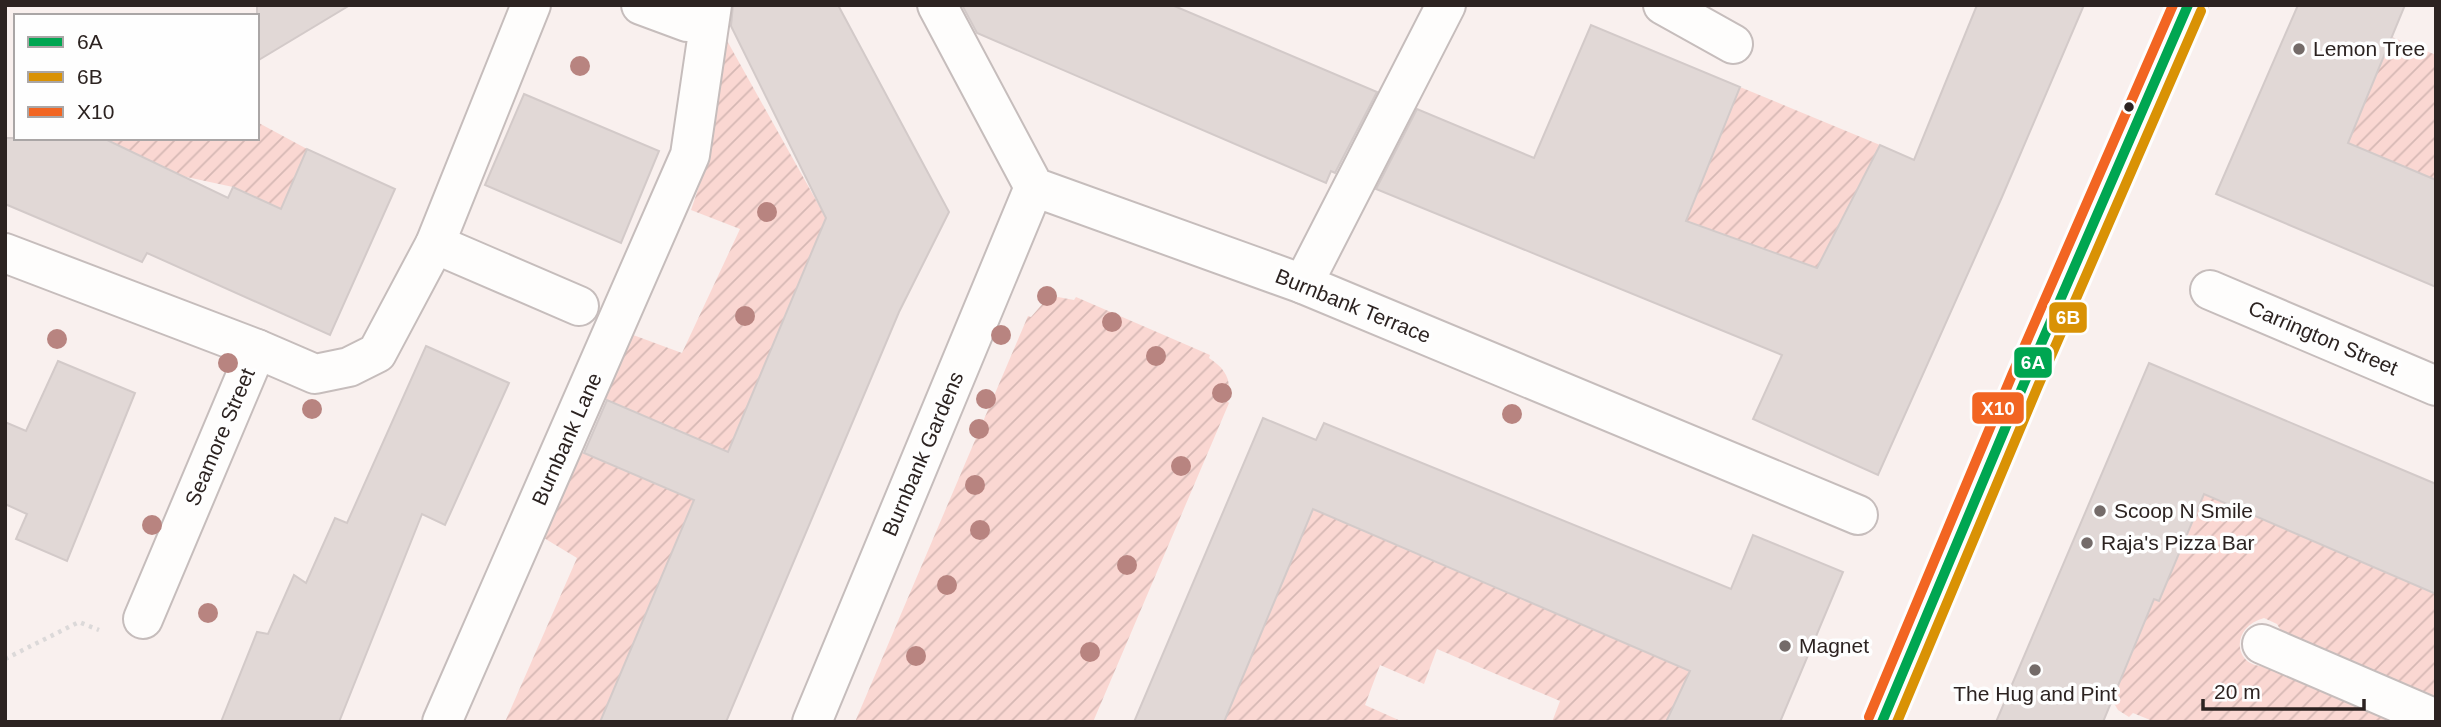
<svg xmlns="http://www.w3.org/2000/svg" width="2441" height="727" font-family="Helvetica,sans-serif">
	<defs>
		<pattern id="garden-furrows" width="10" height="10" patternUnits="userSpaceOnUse" patternTransform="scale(1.75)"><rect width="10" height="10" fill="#fad7d2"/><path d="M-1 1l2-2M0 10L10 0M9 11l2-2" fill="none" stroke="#d6b8b4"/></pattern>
	</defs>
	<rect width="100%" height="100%" fill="#f9f0ee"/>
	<!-- garden -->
	<g fill="url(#garden-furrows)">
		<path d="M711,12L826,218L728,452L597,396L625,332L682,353L740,229L691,210L709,157L693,144Z"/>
		<path d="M2392,37L2436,55V180L2348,143Z"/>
		<path d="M1740,87L1880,145L1817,268L1686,221Z"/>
		<path d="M257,122L307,149L281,209L233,187L182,176L103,138H257Z"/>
		<path d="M1058,297L1074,300L1076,297L1210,355L1209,358C1226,369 1233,381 1227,401L1229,403L1093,722H855L1028,316L1031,317L1045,301Z"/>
		<path d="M574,449L694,500L600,722H505L577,558L539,535Z"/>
		<path d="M2200,480L2227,504L2436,594V702L2286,639L2277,624L2264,618C2229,627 2233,670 2269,666L2410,722H2155L2133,713L2129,717L2118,710L2112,700L2154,599L2159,601L2191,526L2185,519Z"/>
		<path d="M1313,509L1690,671L1666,722H1552L1560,701L1437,649L1424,684L1380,665L1365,705L1403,722H1224Z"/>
	</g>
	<!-- building -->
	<g fill="#e1d8d6" stroke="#d3cac9" stroke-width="2">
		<path d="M257,5H350L257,61Z"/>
		<path d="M733,5H838L949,212L899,312L726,722H600L694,500L584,453L607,400L728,452L826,218L731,26Z"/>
		<path d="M962,5H1172L1377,92L1335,173L1331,171L1326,183L977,33Z"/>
		<path d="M1977,5H2084L2002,197L1878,475L1753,419L1782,355L1376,189L1417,109L1534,158L1591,25L1740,87L1686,221L1817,268L1880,145L1914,160Z"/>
		<path d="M2298,5H2405L2348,143L2436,180V287L2216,194Z"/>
		<path d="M524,94L659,151L621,243L485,185Z"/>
		<path d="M5,138H103L228,198L233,187L281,209L307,149L395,189L330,335L147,253L142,262L5,204Z"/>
		<path d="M426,346L509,383L445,525L422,514L339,722H221L257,632L268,634L294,575L306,583L335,518L347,523Z"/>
		<path d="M58,361L135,393L67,561L16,539L27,514L5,504V422L26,431Z"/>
		<path d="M2149,363L2436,484V594L2204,494L2159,601L2154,599L2103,722H1996Z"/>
		<path d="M1263,418L1316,440L1324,423L1731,589L1753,535L1843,572L1780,722H1666L1690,671L1313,509L1224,722H1134Z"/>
	</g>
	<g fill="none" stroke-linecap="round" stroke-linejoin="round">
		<!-- minor casing -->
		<g stroke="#c6bdbc" stroke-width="42">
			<g id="minor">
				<path d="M641,5L687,22"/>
				<path d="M937,5L1034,187L1303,284L1858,515"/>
				<path d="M1663,5L1733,44"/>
				<path d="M435,244L579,306"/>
				<path d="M5,253L257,349L143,619"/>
				<path d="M1303,284L1446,5"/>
				<path d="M2210,290L2436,386"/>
				<path d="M257,349L315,374L349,367L377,353L435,244L531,5"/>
				<path d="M2262,644L2436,719"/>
				<path d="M442,722L690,155L712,5"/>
				<path d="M812,722L1034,187"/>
			</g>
		</g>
		<!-- major casing -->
		<g stroke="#d2cdcc" stroke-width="42">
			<path id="major" d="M1882,722L2025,381L2188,5"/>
		</g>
		<!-- path -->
		<path stroke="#dcd9d9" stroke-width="4.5" stroke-dasharray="3.5 5" stroke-linecap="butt" d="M5,659L79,622L99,630"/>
		<!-- minor -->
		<use href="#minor" stroke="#fefdfc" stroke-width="38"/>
		<!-- major -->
		<use href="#major" stroke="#ede4e3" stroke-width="38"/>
		<!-- bus-1 casing -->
		<g stroke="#fefefe" stroke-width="16">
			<path id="bus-1" d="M1882,722L2025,381L2188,5"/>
		</g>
		<!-- bus-2 casing -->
		<g stroke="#fefefe" stroke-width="16">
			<path id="bus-2" d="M1897,722L2038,386L2201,11"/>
		</g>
		<!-- bus-3 casing -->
		<g stroke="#fefefe" stroke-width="16">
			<path id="bus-3" d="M1869,717L2012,375L2173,5"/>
		</g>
		<!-- bus-1 -->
		<use href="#bus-1" stroke="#00a651" stroke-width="10"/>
		<!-- bus-2 -->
		<use href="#bus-2" stroke="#d99205" stroke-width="10"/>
		<!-- bus-3 -->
		<use href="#bus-3" stroke="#f26522" stroke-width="10"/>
	</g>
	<!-- trees -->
	<g fill="#b88480">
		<circle cx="580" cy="66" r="10"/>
		<circle cx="767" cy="212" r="10"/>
		<circle cx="1047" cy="296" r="10"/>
		<circle cx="745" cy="316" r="10"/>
		<circle cx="1112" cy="322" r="10"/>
		<circle cx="1001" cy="335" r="10"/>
		<circle cx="57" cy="339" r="10"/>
		<circle cx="1156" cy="356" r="10"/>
		<circle cx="228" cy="363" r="10"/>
		<circle cx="1222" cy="393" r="10"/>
		<circle cx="986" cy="399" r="10"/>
		<circle cx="312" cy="409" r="10"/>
		<circle cx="1512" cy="414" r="10"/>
		<circle cx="979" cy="429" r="10"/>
		<circle cx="1181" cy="466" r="10"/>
		<circle cx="975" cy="485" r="10"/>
		<circle cx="152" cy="525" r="10"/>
		<circle cx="980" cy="530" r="10"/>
		<circle cx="1127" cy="565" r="10"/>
		<circle cx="947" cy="585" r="10"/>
		<circle cx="208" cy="613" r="10"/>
		<circle cx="1090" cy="652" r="10"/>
		<circle cx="916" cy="656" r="10"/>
	</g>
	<!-- markers -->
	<g fill="#746b69" stroke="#fefefe" stroke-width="2.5">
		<circle cx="2299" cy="49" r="7"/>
		<circle cx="2100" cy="511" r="7"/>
		<circle cx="2087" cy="543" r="7"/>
		<circle cx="1785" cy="646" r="7"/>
		<circle cx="2035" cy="670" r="7"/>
	</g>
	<circle fill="#2c2321" stroke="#fefefe" stroke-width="2.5" cx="2129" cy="107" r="6"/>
	<g text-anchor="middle" stroke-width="7" stroke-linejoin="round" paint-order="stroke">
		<!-- poi labels -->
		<g font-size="21" fill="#2c2321" stroke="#fefefe" text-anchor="start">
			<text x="2313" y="56">Lemon Tree</text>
			<text x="2114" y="518">Scoop N Smile</text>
			<text x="2101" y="550">Raja's Pizza Bar</text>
			<text x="1799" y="653">Magnet</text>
			<text x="2035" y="701" text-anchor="middle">The Hug and Pint</text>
		</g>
		<!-- street labels -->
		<g font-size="21" fill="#2c2321" stroke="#fefefe">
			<text transform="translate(1353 306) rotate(22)" y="7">Burnbank Terrace</text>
			<text transform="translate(2323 338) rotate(23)" y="7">Carrington Street</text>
			<text transform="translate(220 437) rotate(-67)" y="7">Seamore Street</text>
			<text transform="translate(567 439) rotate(-66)" y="7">Burnbank Lane</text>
			<text transform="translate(923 454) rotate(-67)" y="7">Burnbank Gardens</text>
		</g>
	</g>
	<g stroke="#fefefe" stroke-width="2.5">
		<rect x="2048" y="301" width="40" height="33" rx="7" fill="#d99205"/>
		<rect x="2013" y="346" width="40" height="33" rx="7" fill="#00a651"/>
		<rect x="1971" y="391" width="54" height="34" rx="7" fill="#f26522"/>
	</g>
	<g font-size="19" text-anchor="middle" font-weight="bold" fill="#fff">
		<text x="2068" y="324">6B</text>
		<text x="2033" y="369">6A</text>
		<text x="1998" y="415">X10</text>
	</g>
	<!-- border -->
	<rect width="2441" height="727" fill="none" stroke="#2c2321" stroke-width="14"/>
	<!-- legend -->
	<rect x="14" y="14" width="245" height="126" fill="#fefefe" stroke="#aaa6a6" stroke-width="2"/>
	<rect x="28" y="37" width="35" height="10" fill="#00a651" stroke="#aaa6a6" stroke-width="2"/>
	<text x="77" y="49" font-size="21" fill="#2c2321">6A</text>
	<rect x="28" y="72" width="35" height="10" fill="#d99205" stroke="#aaa6a6" stroke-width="2"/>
	<text x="77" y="84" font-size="21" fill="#2c2321">6B</text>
	<rect x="28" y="107" width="35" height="10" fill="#f26522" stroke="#aaa6a6" stroke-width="2"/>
	<text x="77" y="119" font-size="21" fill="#2c2321">X10</text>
	<!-- scale -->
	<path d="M2203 699v10h161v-10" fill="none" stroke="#2c2321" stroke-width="3.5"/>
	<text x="2214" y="699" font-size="21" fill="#2c2321" stroke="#fefefe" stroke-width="5" paint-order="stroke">20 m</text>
</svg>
